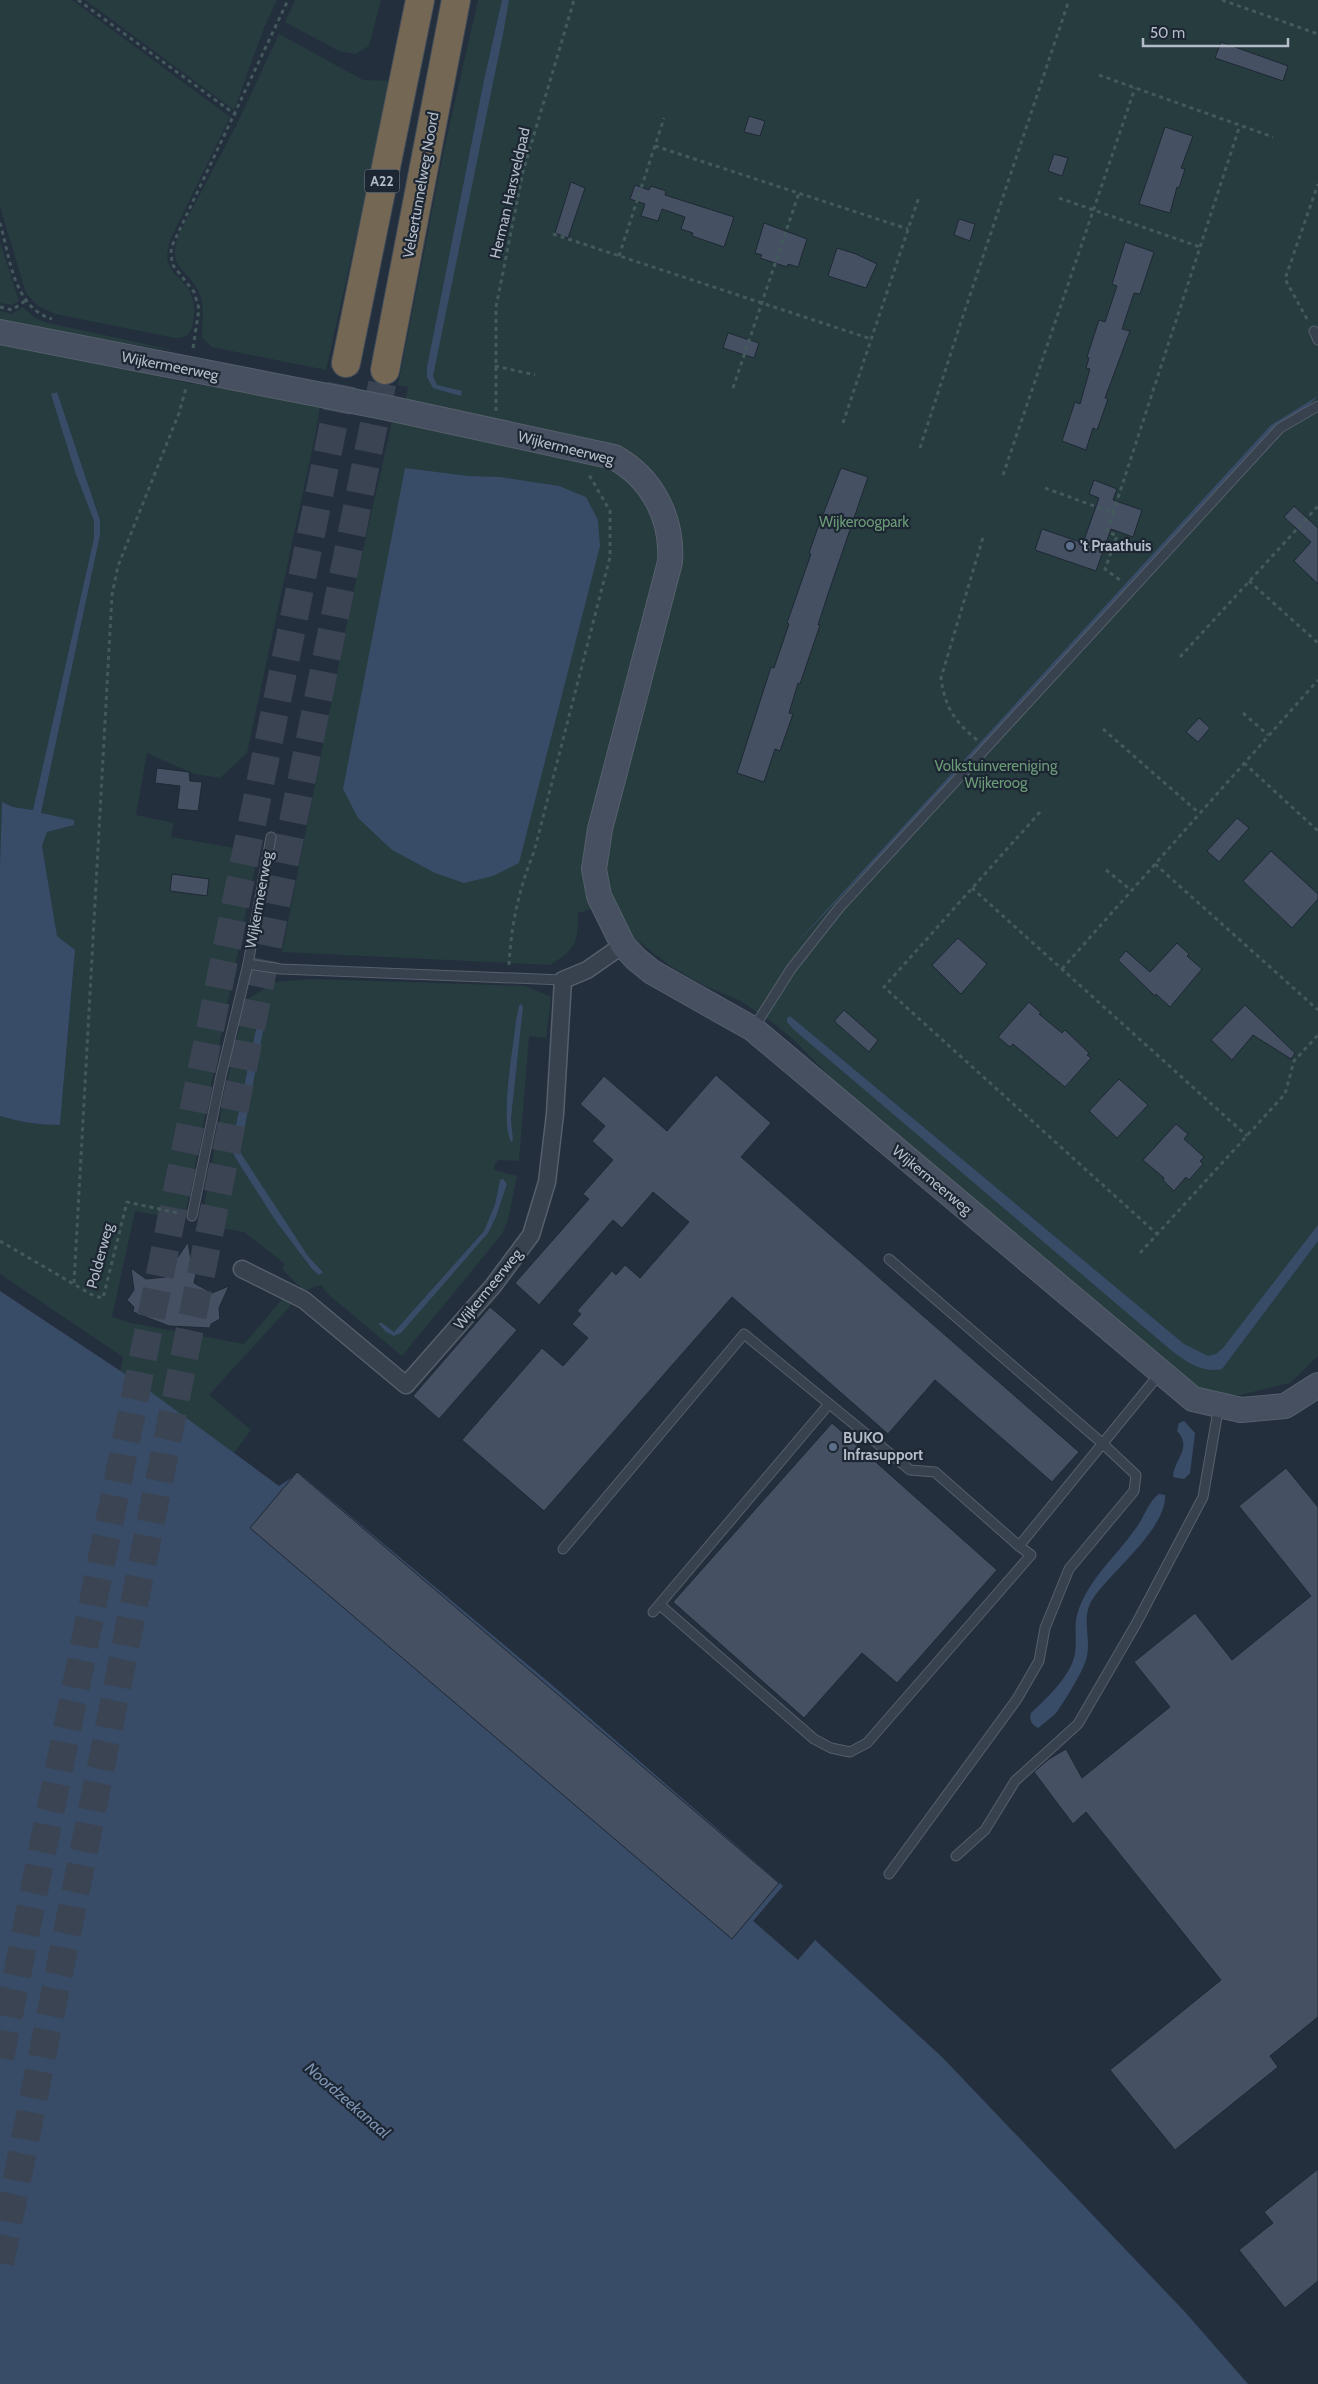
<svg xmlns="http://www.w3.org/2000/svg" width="1318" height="2384" font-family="Cabin,sans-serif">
	<rect width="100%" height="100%" fill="#242f3e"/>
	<!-- green -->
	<g fill="#263c3f" fill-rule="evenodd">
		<path d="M0,0H72L230,117L170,240C168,249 165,259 170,267C172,272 177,276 180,279C193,292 196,305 193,323C191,334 186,338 175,338L55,314L38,306L26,293L0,207Z"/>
		<path d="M85,0H277L264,28L234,110Z"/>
		<path d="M295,0H381L369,46L355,54L339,51L285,22Z"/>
		<path d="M478,0H502L484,80L427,367V377L505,0H1318V1356L1290,1383L1240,1395L1220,1396L1187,1383L837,1084L794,1040L774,1024L741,1001L703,985L669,965L628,933L615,902L578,913C578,943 576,949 550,965L282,952L352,598L392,422L401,423L408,387L398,385L445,145Z"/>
		<path d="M279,34L363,80L391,81L326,370L212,347L202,338C202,324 205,308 200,295C190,268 165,270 179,234L237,124Z"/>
		<path d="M0,242L19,301L12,305L0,303Z"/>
		<path d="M23,307L35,318L44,322L182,352L96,339L0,320V311L12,314Z"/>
		<path d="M0,341L106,363L182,382L264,395L320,406L316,432L247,753L220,778L194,774L147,753L136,815L174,823L171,837L258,852L184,1220L135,1211L112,1317L131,1323L244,1344L284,1297L292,1304L209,1395L251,1430L234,1453L120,1371L123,1357L0,1274V1116C20,1122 39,1125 60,1125L75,950L57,937L42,846L47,832L74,825L41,814L100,535V520L57,392L52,395L75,472L94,521V538L33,810L13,807L2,802L0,864Z"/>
		<path d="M313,979L525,986L551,997L546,1038L529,1036L519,1161L498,1160L494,1166V1170L517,1176L508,1220L502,1234L402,1356L329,1295L321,1285L304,1291L282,1269L285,1264L244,1232L201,1225L225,1091L246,1000L275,982ZM523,1007L511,1119L513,1140L507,1115ZM259,1015L239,1152L308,1256L323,1271L319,1275L312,1269L275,1220L238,1162L233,1153V1139ZM500,1180L507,1184L496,1217L488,1233L394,1336L382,1323L394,1332L484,1231L495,1204Z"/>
	</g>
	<!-- water -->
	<g fill="#394c67">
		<path d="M502,0H509L503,34L433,376L437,385L462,391L461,396L433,388L427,377V367L484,80Z"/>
		<path d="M57,392L100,520V535L41,813L74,820V825L47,832L42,846L57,936L75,950L60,1125C39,1125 20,1122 0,1116V864L2,802L13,807L33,810L94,538V521L75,472L51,394Z"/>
		<path d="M1318,396L790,950L1271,425Z"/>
		<path d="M405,468L468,476L500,477L559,486L586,497L598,520L600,546L519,863L493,876L464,883L435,873L392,850L358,818L343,789Z"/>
		<path d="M521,1004L523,1007L511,1119L513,1140L511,1142C500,1119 513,1049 516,1021L519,1006Z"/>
		<path d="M261,1013L265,1015L264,1026L240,1152L308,1256L323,1272L319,1275L312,1269L275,1220L238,1162L233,1153V1139L259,1015Z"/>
		<path d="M790,1016L1184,1344L1208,1356L1216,1354L1223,1348L1318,1225V1241L1222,1369C1202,1373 1188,1363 1172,1351L793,1029L787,1022V1018Z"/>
		<path d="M503,1179L507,1184L496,1217L488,1233L401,1333L394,1336L386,1332L378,1323H382L394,1332L484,1231L495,1204L500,1180Z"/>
		<path d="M0,1291L140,1384L279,1486L299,1473L552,1685L783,1886L753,1921L798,1960L815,1940L943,2058L1185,2312L1248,2384H0Z"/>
		<path d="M1184,1421L1195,1433L1190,1473L1184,1479L1173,1477C1174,1459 1193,1448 1177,1431L1179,1423Z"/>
		<path d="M1159,1494L1165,1495C1167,1529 1109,1573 1092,1600C1081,1618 1091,1637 1087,1656C1084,1671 1065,1700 1056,1713C1051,1718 1044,1723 1038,1728C1032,1724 1029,1721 1031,1713C1046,1699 1072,1675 1075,1653C1077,1641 1074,1627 1077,1615C1087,1580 1116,1557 1136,1528C1145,1516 1148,1502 1159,1494Z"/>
	</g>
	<!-- building -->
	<g fill="#455162" stroke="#1f2835">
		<path d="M1221,42L1288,66L1283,81L1215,58Z"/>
		<path d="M749,116L765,121L760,136L744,132Z"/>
		<path d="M1165,127L1193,136L1181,168L1185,169L1179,188L1177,187L1170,213L1139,204Z"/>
		<path d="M1054,154L1068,158L1062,176L1048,171Z"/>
		<path d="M571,182L585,188L568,238L555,233Z"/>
		<path d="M635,185L649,190L651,186L666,191L665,195L734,217L724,247L692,236L693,233L681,229L685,217L662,209L658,221L641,216L645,204L630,199Z"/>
		<path d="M959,219L975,224L970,241L954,235Z"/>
		<path d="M764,223L807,239L798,267L788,264L787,267L760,258L762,255L755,253Z"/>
		<path d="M1125,242L1154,252L1140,294L1134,293L1122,329L1130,331L1105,398L1108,399L1097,430L1093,428L1086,450L1062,441L1075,402L1080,404L1090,369L1086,368L1089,358L1087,357L1099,320L1105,322L1117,286L1112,284Z"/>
		<path d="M837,248L856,254L877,264L866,288L828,276Z"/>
		<path d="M728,333L759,343L754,358L723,348Z"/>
		<path d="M841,468L868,477L827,597L818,625H820L800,684L798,683L789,713L793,714L780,751L775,749L764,782L737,773L771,667L774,668L789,624L787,623L811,554L809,553L817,530Z"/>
		<path d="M1094,480L1117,489L1113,500L1142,510L1133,537L1111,529L1096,571L1035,550L1042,529L1083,543L1099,498L1089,494Z"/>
		<path d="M1294,506L1318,528V584L1294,561L1311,542L1284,517Z"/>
		<path d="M1199,718L1210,728L1198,742L1186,732Z"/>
		<path d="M157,768L189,772L190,781L202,782L198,811L177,809L180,786L155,783Z"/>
		<path d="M1237,818L1249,828L1219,862L1207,851Z"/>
		<path d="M1271,851L1318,894V899L1292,928L1243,881Z"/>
		<path d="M172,874L209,879L207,896L170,891Z"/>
		<path d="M958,938L987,964L961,994L932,965Z"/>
		<path d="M1177,943L1189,954L1187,956L1202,969L1170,1007L1156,994L1155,996L1118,960L1126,951L1150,972Z"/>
		<path d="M1029,1002L1041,1013L1039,1014L1062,1033L1065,1030L1089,1053L1087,1055L1091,1058L1065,1087L1013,1044L1010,1047L998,1037Z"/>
		<path d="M1245,1005L1295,1053L1291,1059L1253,1035L1232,1060L1211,1040Z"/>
		<path d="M844,1010L878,1040L869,1052L835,1022V1020Z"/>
		<path d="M716,1075L771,1123L741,1157L1079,1452L1052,1482L935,1380L888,1434L732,1297L544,1511L462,1440L542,1348L563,1366L588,1338L572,1324L581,1314L577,1311L612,1271L616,1275L625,1265L640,1278L689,1222L653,1192L622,1228L613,1220L539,1305L515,1283L589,1199L583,1194L613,1160L592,1141L605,1126L580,1104L604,1076L667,1131Z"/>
		<path d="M1119,1079L1148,1105L1117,1138L1089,1111Z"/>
		<path d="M1176,1124L1188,1134L1184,1139L1204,1157L1200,1161L1203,1164L1189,1180L1186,1177L1174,1191L1163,1180L1164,1178L1143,1160Z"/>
		<path d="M188,1242L191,1260L198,1264L194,1283L212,1293L229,1286L219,1308L220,1319L211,1324L210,1328L169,1326L133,1312L134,1307L127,1300L134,1290L131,1268L146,1279L166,1277L169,1257H178Z"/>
		<path d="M490,1307L517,1330L439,1419L413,1396Z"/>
		<path d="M832,1423L997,1570L897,1683L862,1653L804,1718L673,1602Z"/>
		<path d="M1286,1468L1318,1507V2017L1270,2056L1278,2067L1175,2150L1110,2070L1221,1980L1086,1812L1073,1824L1034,1772L1049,1759L1066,1749L1082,1778L1170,1707L1134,1662L1195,1613L1232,1660L1311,1596L1239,1506Z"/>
		<path d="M297,1472L779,1883L732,1939L250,1528Z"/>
		<path d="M1318,2169V2281L1285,2308L1239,2250L1273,2223L1264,2212Z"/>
	</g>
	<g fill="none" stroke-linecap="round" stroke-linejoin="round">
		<!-- highway-tunnel -->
		<g stroke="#3a4453" stroke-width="28" stroke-dasharray="28 14" stroke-linecap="butt">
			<path d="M0,2058L346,363"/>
			<path d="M0,2263L385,370"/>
		</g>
		<!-- lane casing -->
		<g stroke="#565f6c" stroke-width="11">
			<g id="lane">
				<path d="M1314,331L1318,340"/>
				<path d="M248,964L271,837"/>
				<path d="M753,1029L791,969L839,908L1280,428L1318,406"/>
				<path d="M192,1216L221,1076L248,964L281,969L563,980"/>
				<path d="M889,1259L1102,1443L1136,1475L1134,1491L1069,1569L1045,1628L1039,1661L1017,1699L889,1874"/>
				<path d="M563,1549L744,1334L910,1470L935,1472L1019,1546L1161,1372"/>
				<path d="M660,1605L814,1739L831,1748L850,1752L867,1743L1031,1555L1019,1546"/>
				<path d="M653,1612L829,1404"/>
				<path d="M956,1856L985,1830L1015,1781L1078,1724L1136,1624L1203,1497L1219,1405"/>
			</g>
		</g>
		<!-- street casing -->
		<g stroke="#565f6c" stroke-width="19">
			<path id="street" d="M242,1269L304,1300L406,1385L493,1286L531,1235L547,1182L555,1114L563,980L587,970L623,945"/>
		</g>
		<!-- secondary casing -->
		<g stroke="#565f6c" stroke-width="26">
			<g id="secondary">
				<path d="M0,332L322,395"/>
				<path d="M393,409L614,457C652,478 673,518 670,562L600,829L594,869L599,896L623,945L636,959L652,972L753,1029L1193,1399L1241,1410L1285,1406L1318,1385"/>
			</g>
		</g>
		<!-- highway casing -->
		<g stroke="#434c59" stroke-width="30">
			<g id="highway">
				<path d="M346,363L420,0"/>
				<path d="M385,370L456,0"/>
			</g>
		</g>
		<!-- path -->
		<g stroke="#44595c" stroke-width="3" stroke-dasharray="4 4" stroke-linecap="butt">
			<path d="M78,0L236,115"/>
			<path d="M1222,0L1318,34"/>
			<path d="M1099,75L1273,137"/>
			<path d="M655,146L908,229"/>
			<path d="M1059,198L1200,247"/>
			<path d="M0,223C10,257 13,307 52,319"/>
			<path d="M553,234L871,339"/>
			<path d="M619,256L664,118"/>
			<path d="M0,307L12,310L25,301"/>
			<path d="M1307,319L1285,279L1318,184"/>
			<path d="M193,348L199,309L194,292L172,264L171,248L288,0"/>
			<path d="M495,366L535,375"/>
			<path d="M733,388L799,193"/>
			<path d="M496,411V307L523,172L574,0"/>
			<path d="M843,423L919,197"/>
			<path d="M920,448L959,328L1069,0"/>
			<path d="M1003,475L1135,88"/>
			<path d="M1045,488L1113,513L1107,531L1117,536L1105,569L1121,581"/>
			<path d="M1113,513L1240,125"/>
			<path d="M1249,581L1318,643"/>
			<path d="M1180,657L1318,506"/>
			<path d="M1243,713L1268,735"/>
			<path d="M1103,729L1199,813"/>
			<path d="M977,740C954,721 945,707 941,678L984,534"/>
			<path d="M1244,763L1318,831"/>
			<path d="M1040,812L884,987L1157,1234"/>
			<path d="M1155,864L1318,1010"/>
			<path d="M1106,870L1131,890"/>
			<path d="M972,888L1247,1136"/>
			<path d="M509,965C511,926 519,888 534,852L610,557V511L588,473"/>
			<path d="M1062,969L1318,680"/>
			<path d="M0,1241L94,1296L103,1298L127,1202L178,1213"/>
			<path d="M1140,1253L1285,1094L1294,1061L1318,1035"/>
			<path d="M74,1283L112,595L118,566L179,413L186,388"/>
		</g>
		<!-- lane -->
		<use href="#lane" stroke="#38414e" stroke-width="9"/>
		<!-- street -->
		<use href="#street" stroke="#38414e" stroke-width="16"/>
		<!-- secondary -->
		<use href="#secondary" stroke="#465061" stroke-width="24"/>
		<!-- highway -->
		<use href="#highway" stroke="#746855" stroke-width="28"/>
		<!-- secondary-bridge casing -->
		<g stroke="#565f6c" stroke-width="26" stroke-linecap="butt">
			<path id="secondary-bridge" d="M322,395L393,409"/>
		</g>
		<!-- secondary-bridge -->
		<use href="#secondary-bridge" stroke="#465061" stroke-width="24"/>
	</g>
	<!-- markers -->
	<g fill="#5c6f8a" stroke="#1d2633" stroke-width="2">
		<circle cx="1070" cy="546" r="5"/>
		<circle cx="833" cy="1447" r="5"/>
	</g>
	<g text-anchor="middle" stroke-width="4.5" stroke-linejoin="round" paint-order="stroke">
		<!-- shield labels -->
		<rect fill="#1d2633" stroke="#878f9c" stroke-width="1" x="364.5" y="169.5" width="35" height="23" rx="4"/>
		<g font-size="14" font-weight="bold" fill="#b4bcc9">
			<text x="382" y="186">A22</text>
		</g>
		<!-- street labels -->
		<g font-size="15" fill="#b4bcc9" stroke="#1d2633">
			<text transform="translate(421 185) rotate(-80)" y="5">Velsertunnelweg Noord</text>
			<text transform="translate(510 193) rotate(-77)" y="5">Herman Harsveldpad</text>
			<text transform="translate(170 366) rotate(11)" y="5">Wijkermeerweg</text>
			<text transform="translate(566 448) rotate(14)" y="5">Wijkermeerweg</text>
			<text transform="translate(259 900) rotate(-80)" y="5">Wijkermeerweg</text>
			<text transform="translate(932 1180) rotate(40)" y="5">Wijkermeerweg</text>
			<text transform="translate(100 1256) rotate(-75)" y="5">Polderweg</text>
			<text transform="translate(488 1289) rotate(-51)" y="5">Wijkermeerweg</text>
		</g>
		<!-- park labels -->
		<g font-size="15" fill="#6b9a76" stroke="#1d2633">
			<text x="864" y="527">Wijkeroogpark</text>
			<text x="996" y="771">Volkstuinvereniging<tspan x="996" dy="17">Wijkeroog</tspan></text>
		</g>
		<!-- poi labels -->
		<g font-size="15" font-weight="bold" fill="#b4bcc9" stroke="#1d2633" text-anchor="start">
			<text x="1080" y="551">'t Praathuis</text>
			<text x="843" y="1443">BUKO<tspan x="843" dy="17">Infrasupport</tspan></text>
		</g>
		<!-- water labels -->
		<g font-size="16" font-style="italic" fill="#7c92b1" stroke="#1d2633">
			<text transform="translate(348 2100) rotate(41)" y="6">Noordzeekanaal</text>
		</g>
	</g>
	<!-- scale -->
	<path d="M1143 38v8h145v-8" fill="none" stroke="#b4bcc9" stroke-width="2.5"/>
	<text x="1150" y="38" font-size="15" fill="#b4bcc9" stroke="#1d2633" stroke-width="4" paint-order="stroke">50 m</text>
</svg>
